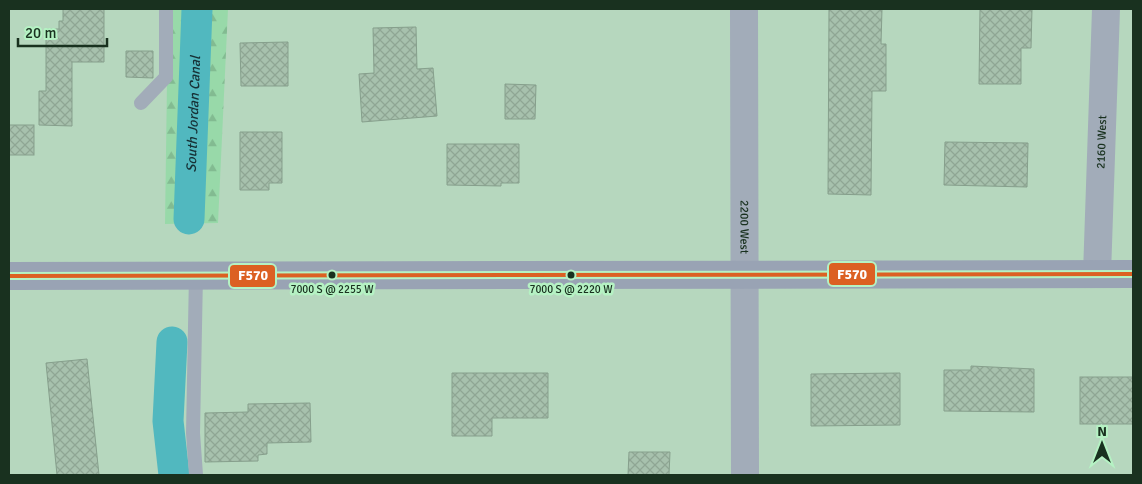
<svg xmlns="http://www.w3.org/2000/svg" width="1142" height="484" font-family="Signika,sans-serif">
	<defs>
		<pattern id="forest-firs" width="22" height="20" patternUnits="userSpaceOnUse" patternTransform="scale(1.25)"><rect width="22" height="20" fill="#98d9a9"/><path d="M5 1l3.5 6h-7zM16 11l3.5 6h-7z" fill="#82bb91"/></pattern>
		<pattern id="building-cross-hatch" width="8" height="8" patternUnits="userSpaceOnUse" patternTransform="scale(1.25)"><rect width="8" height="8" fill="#a7c1ad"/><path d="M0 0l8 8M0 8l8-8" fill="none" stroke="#8fa694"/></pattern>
	</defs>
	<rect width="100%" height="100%" fill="#b6d7be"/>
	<!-- forest -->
	<path fill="url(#forest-firs)" d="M168,9H228L218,223L165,224Z"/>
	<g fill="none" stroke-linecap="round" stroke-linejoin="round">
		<!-- canal -->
		<g stroke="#51b8bf" stroke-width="31">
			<path id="s1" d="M189,219L197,9"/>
			<path d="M172,342L168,421L174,475"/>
		</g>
	</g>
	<!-- building -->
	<g fill="url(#building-cross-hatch)" stroke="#869f8c">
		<path d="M63,9H104V62H72V126L39,125V91H46V29H59V21H63Z"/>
		<path d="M829,9H882L881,44H886V91H872L871,195L828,194Z"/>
		<path d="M980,9H1032L1031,48H1021V84H979Z"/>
		<path d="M416,27L417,69L433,68L437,116L362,122L359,74L374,73L373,28Z"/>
		<path d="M288,42V86H241L240,43Z"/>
		<path d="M126,51H153V78L126,77Z"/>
		<path d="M505,84L536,85L535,119H505Z"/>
		<rect x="9" y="125" width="25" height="30"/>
		<path d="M240,132H282V183H269V190H240Z"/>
		<path d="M945,142L1028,143L1027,187L944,185Z"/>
		<path d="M447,144H519V183H501V186L447,185Z"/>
		<path d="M87,359L99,475H57L46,363Z"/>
		<path d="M971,366L1034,369V412L944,411V370H971Z"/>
		<path d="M452,373H548V418H492V436H452Z"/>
		<path d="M900,373V425L811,426V374Z"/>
		<rect x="1080" y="377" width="53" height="47"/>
		<path d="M310,403L311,442L267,443V454L258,455V461L205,462V413L248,412V404Z"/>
		<path d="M629,452H670L669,475H628Z"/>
	</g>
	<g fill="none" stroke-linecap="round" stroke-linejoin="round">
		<!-- service -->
		<g stroke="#a2acb9" stroke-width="14">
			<path d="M141,103L166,77V9"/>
			<path d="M196,274L193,433L196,475"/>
		</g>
		<!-- minor -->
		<path stroke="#a2acb9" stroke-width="28" id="s2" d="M1097,274L1106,9"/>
		<!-- tertiary -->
		<path stroke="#a2acb9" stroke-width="28" id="s3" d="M744,9L745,475"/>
		<!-- secondary -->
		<path stroke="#99a3b4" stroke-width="28" d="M9,276L1133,274"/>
		<!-- bus-1 casing -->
		<g stroke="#b5f2c3" stroke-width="8">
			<path id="bus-1" d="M9,276L1133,274"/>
		</g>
		<!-- bus-1 -->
		<use href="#bus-1" stroke="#dc6022" stroke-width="4"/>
	</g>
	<!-- markers -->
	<g fill="#19311f" stroke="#b5f2c3" stroke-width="2">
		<circle cx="332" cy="275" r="4.5"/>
		<circle cx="571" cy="275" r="4.5"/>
	</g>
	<g text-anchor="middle" stroke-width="5" stroke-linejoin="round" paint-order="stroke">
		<!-- bus labels -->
		<g font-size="11" fill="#19311f" stroke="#b5f2c3">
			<text x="332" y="293">7000 S @ 2255 W</text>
			<text x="571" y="293">7000 S @ 2220 W</text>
		</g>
		<!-- street labels -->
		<g font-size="12" fill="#19311f" stroke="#b5f2c3">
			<text dy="4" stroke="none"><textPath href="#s2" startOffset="132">2160 West</textPath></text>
			<text dy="4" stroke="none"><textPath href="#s3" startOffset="218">2200 West</textPath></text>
		</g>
		<!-- water labels -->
		<g font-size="14" font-style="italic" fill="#163035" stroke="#b5f2c3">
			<text dy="5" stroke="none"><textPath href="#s1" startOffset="105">South Jordan Canal</textPath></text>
		</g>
	</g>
	<g stroke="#b5f2c3" stroke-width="2">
		<rect x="828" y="262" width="48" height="24" rx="5" fill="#dc6022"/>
		<rect x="229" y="264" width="47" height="24" rx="5" fill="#dc6022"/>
	</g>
	<g font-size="14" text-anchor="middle" font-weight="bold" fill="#fff">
		<text x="852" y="279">F570</text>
		<text x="253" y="280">F570</text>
	</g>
	<!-- border -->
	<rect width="1142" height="484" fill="none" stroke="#19311f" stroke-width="20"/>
	<!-- north arrow -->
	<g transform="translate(1102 444)" stroke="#b5f2c3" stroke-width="4" paint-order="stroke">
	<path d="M0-4L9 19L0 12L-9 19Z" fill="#19311f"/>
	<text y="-8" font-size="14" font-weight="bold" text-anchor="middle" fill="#19311f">N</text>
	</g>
	<!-- scale -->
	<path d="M18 38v8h89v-8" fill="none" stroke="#19311f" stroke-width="2.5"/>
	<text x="25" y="38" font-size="15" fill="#19311f" stroke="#b5f2c3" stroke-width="4" paint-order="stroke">20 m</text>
</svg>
